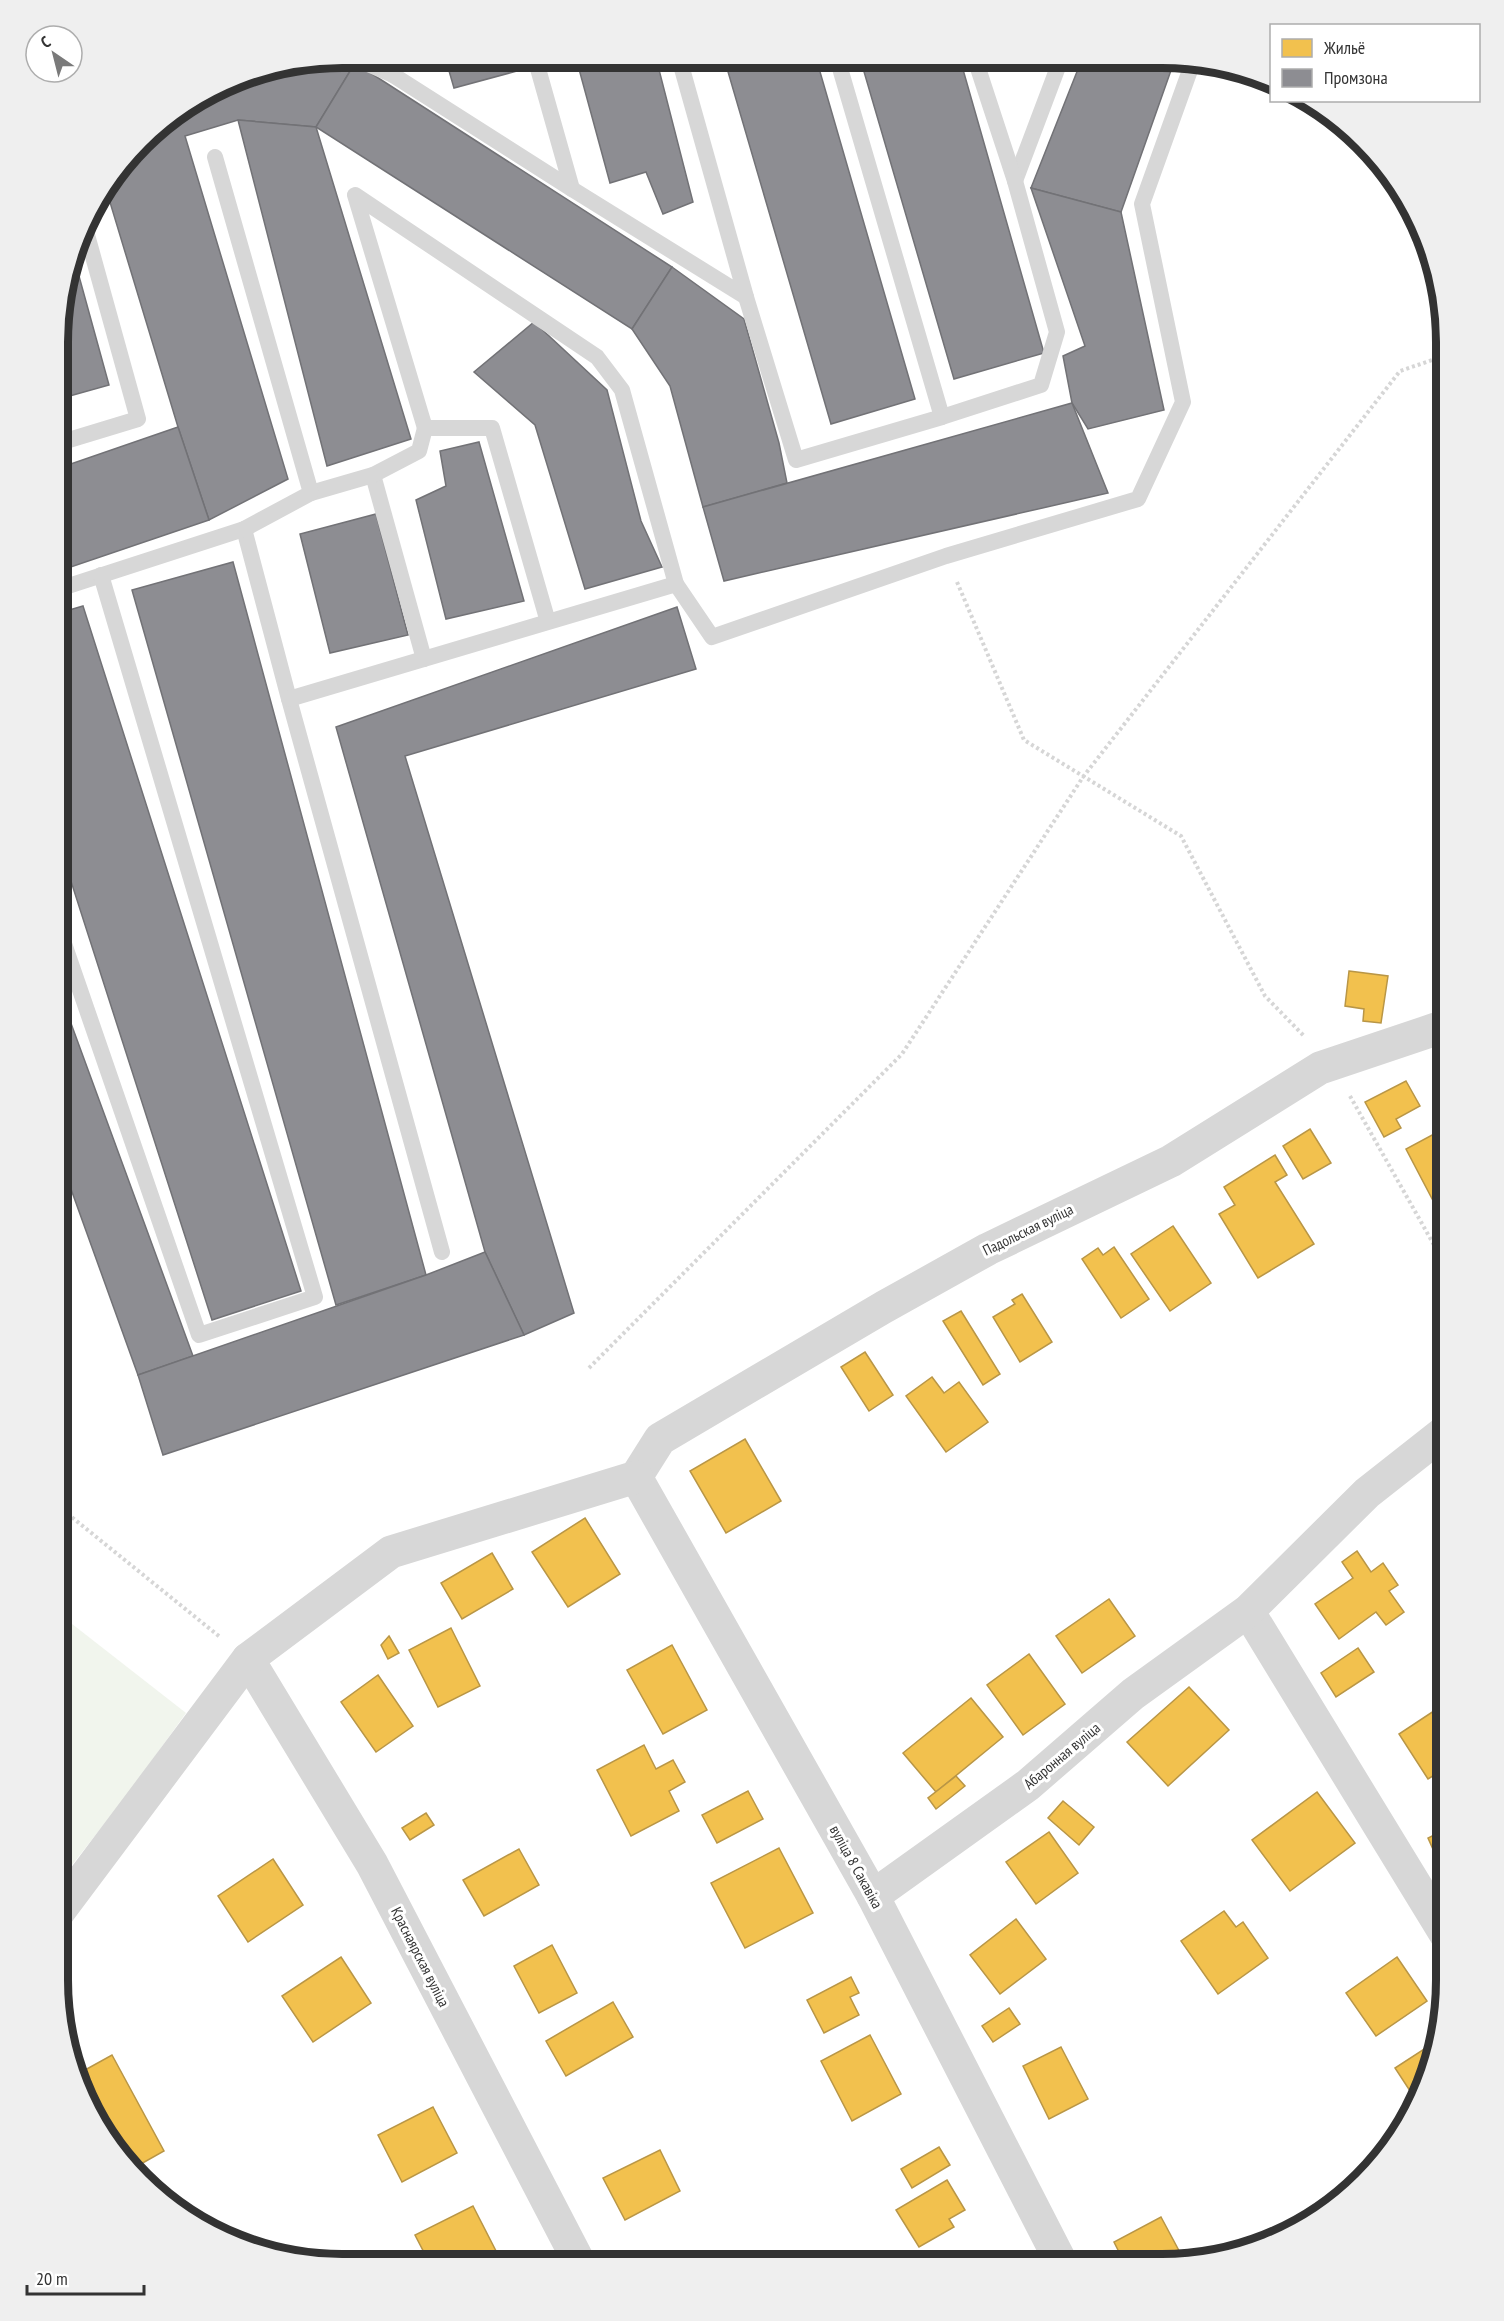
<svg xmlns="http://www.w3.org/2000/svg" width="1504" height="2321" font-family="'PT Sans Narrow',sans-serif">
	<rect width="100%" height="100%" fill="#fff"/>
	<!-- green -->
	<path fill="#f1f5ed" d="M58,1613L186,1713L127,1795L57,1884Z"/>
	<!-- homes -->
	<g fill="#f2c14e" stroke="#b99646" stroke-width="1.5">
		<path d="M1349,971L1388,976L1381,1023L1363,1021L1364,1009L1345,1006Z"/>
		<path d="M1406,1081L1420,1106L1396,1119L1401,1128L1384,1137L1365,1102Z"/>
		<path d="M1447,1127V1208L1439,1212L1406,1149Z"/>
		<path d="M1310,1129L1331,1163L1303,1179L1283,1146Z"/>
		<path d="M1275,1155L1287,1175L1275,1182L1314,1244L1258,1278L1219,1214L1235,1205L1224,1187Z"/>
		<path d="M1173,1226L1211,1283L1170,1311L1131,1254Z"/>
		<path d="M1114,1247L1149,1299L1121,1318L1082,1259L1098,1248L1103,1255Z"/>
		<path d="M1022,1294L1052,1342L1020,1362L993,1317L1015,1304L1012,1300Z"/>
		<path d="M961,1311L1000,1374L983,1385L943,1321Z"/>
		<path d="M865,1352L893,1395L869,1411L841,1367Z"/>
		<path d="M932,1377L944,1393L959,1382L988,1422L946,1452L906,1396Z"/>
		<path d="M745,1439L781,1501L726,1533L690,1471Z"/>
		<path d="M585,1518L620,1574L568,1607L532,1552Z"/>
		<path d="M1357,1551L1371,1572L1383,1563L1398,1585L1389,1591L1404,1612L1386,1625L1376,1612L1339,1639L1315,1604L1353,1578L1342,1562Z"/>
		<path d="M492,1553L513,1589L462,1619L441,1583Z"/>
		<path d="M1109,1599L1135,1636L1082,1673L1056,1636Z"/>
		<path d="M451,1628L480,1686L438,1707L409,1650Z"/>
		<path d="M389,1636L399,1653L388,1659L381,1645Z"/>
		<path d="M672,1645L707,1710L663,1734L627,1670Z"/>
		<path d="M1358,1648L1374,1672L1336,1697L1321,1673Z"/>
		<path d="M1029,1654L1065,1704L1023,1735L987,1685Z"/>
		<path d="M378,1675L413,1726L376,1752L341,1702Z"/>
		<path d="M1189,1687L1229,1730L1168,1786L1127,1742Z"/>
		<path d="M971,1698L1003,1737L936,1792L903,1753Z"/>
		<path d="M1446,1703V1768L1428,1779L1399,1734Z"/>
		<path d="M644,1745L656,1769L673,1760L685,1782L669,1791L679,1811L631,1836L597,1770Z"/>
		<path d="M956,1776L965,1786L936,1809L928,1798Z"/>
		<path d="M748,1791L763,1819L717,1843L702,1815Z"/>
		<path d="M1317,1792L1355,1843L1290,1891L1252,1840Z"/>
		<path d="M1063,1801L1094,1827L1079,1845L1048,1818Z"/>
		<path d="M426,1813L434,1825L410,1840L402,1828Z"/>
		<path d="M1446,1829V1875L1445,1876L1428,1838Z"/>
		<path d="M1049,1832L1078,1873L1036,1904L1006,1862Z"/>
		<path d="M779,1848L813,1913L745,1948L711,1883Z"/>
		<path d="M519,1849L539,1885L484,1916L463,1880Z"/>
		<path d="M273,1859L303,1905L248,1942L218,1896Z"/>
		<path d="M1224,1911L1236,1927L1243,1922L1268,1958L1218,1994L1181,1941Z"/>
		<path d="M1016,1919L1046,1959L1000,1994L970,1955Z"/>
		<path d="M552,1945L577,1993L539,2013L514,1966Z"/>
		<path d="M341,1957L371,2003L313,2042L282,1996Z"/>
		<path d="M1397,1957L1427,2001L1376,2036L1346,1993Z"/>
		<path d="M851,1977L859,1993L850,1997L859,2015L824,2033L807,2000Z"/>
		<path d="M613,2002L633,2037L566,2076L546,2041Z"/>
		<path d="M1009,2008L1020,2024L993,2042L982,2026Z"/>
		<path d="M870,2035L901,2094L852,2121L821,2061Z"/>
		<path d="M1438,2040L1432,2071L1416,2100L1395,2068Z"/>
		<path d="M1061,2047L1088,2099L1049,2119L1023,2066Z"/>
		<path d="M112,2055L164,2151L132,2169L116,2153L79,2089L76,2075Z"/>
		<path d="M433,2107L457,2153L402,2182L378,2135Z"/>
		<path d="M939,2147L950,2165L912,2188L901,2169Z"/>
		<path d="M660,2150L680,2191L625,2220L603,2178Z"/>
		<path d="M947,2180L965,2210L949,2219L954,2227L919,2247L896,2210Z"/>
		<path d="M473,2206L497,2253L479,2262H429L415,2235Z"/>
		<path d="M1161,2217L1184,2260L1163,2264H1125L1114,2242Z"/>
		<path d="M710,2251L715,2263H687Z"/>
	</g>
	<!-- industry -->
	<g fill="#8d8d92" stroke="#727276" stroke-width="1.5">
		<path d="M341,57L355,63L316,127L238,120L185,136L288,479L209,520L178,427L106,189L154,128L233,79Z"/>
		<path d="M445,57H514L517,71L454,88Z"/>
		<path d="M576,58H656L693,202L663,214L646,172L610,183Z"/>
		<path d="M724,58H816L915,399L831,424Z"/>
		<path d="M860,58L960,59L1044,353L954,379Z"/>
		<path d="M1082,59H1175L1121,212L1031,188Z"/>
		<path d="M355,63L672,267L632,329L316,127Z"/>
		<path d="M238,120L316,127L411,439L327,466Z"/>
		<path d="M1031,188L1121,212L1164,410L1088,429L1072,403L1063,356L1085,346Z"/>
		<path d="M74,258L109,385L59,399V305Z"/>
		<path d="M672,267L744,319L779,443L787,483L703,507L670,386L632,329Z"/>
		<path d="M534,322L607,390L641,521L662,567L585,589L535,425L474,372Z"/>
		<path d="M1072,403L1108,493L724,581L703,507Z"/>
		<path d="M178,427L209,520L59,571V468Z"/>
		<path d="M479,442L524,601L446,619L416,500L446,486L440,451Z"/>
		<path d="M376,514L408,635L330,653L300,534Z"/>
		<path d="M233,562L426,1275L336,1305L132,590Z"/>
		<path d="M83,606L301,1291L212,1320L59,844V613Z"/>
		<path d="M677,607L696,669L405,756L574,1313L524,1335L485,1252L336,727Z"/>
		<path d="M58,988L193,1356L138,1375L58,1153Z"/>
		<path d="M485,1252L524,1335L163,1455L138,1375L426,1275Z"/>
	</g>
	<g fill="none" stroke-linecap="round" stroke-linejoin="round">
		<!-- path -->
		<g stroke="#d6d6d6" stroke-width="4" stroke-dasharray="3 3" stroke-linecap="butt">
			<path d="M957,582L1024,740L1181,836L1265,996L1304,1036"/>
			<path d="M1350,1096L1447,1268"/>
			<path d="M589,1368L902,1054L1083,777L1400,371L1447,355"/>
			<path d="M58,1506L220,1637"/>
		</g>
		<!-- lane -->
		<g stroke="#d7d7d7" stroke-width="16">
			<path d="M352,57L393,75"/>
			<path d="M389,57L393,75L572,189L535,58"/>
			<path d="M1015,181L1061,59"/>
			<path d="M572,189L746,297L679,58"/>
			<path d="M746,297L796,460L942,417L837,58"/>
			<path d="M942,417L1041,385L1057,332L1015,181L975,59"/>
			<path d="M59,443L138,419L84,224"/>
			<path d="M373,475L424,659"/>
			<path d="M311,493L373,475L419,451L425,428"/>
			<path d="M244,529L289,699L442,1252"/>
			<path d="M676,584L712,637L946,556L1138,499L1183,402L1142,204L1194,59"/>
			<path d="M59,589L244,529L311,493L215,157"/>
			<path d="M289,699L676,584L622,390L597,357L355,195L425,428H492L548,622"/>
			<path d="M59,929L199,1335L315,1297L101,575"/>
		</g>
		<!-- street -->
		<g stroke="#d7d7d7" stroke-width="33">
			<path d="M636,1477L660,1439L884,1307L988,1249L1171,1161L1320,1068L1436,1029L1447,1027"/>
			<path d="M636,1477L873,1896L1062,2264"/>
			<path d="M1248,1611L1446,1935"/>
			<path d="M248,1659L372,1864L579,2262"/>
			<path d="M873,1896L1028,1785L1133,1694L1248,1611L1367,1493L1447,1430"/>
			<path d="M57,1914L248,1659L391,1552L636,1477"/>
		</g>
	</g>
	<g text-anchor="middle" stroke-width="6" stroke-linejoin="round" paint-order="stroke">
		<!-- street labels -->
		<g font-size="15" fill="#333" stroke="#fff">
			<text transform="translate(1028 1230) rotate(-26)" y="5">Падольская вуліца</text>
			<text transform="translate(1062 1756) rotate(-40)" y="5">Абаронная вуліца</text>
			<text transform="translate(856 1867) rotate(61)" y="5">вуліца 8 Сакавіка</text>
			<text transform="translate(420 1957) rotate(63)" y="5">Краснаярская вуліца</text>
		</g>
	</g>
	<!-- crop -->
	<path d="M0 0H1504V2321H0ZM342 68H1162A274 274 0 0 1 1436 342V1980A274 274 0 0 1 1162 2254H342A274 274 0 0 1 68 1980V342A274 274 0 0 1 342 68Z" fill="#efefef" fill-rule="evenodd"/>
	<path fill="none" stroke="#333" stroke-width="8" d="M342 68H1162A274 274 0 0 1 1436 342V1980A274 274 0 0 1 1162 2254H342A274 274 0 0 1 68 1980V342A274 274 0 0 1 342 68Z"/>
	<!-- legend -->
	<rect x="1270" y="24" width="210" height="78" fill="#ffffff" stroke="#adadad" stroke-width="1.5"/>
	<rect x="1282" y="39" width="30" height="18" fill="#f2c14e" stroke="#adadad" stroke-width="1.5"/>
	<text x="1324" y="54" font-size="18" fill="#333333">Жильё</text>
	<rect x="1282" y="69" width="30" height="18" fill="#8d8d92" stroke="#adadad" stroke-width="1.5"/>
	<text x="1324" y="84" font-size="18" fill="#333333">Промзона</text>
	<!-- north arrow -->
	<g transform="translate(54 54) rotate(325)"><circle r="28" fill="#ffffff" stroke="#adadad" stroke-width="1.5"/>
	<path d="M0-4.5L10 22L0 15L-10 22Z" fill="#7a7a7a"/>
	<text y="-9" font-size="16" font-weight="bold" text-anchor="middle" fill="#333333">С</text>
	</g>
	<!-- scale -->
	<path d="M27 2285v9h117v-9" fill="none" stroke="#333333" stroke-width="3"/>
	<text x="36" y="2285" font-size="18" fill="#333333" stroke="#ffffff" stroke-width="4.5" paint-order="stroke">20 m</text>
</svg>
